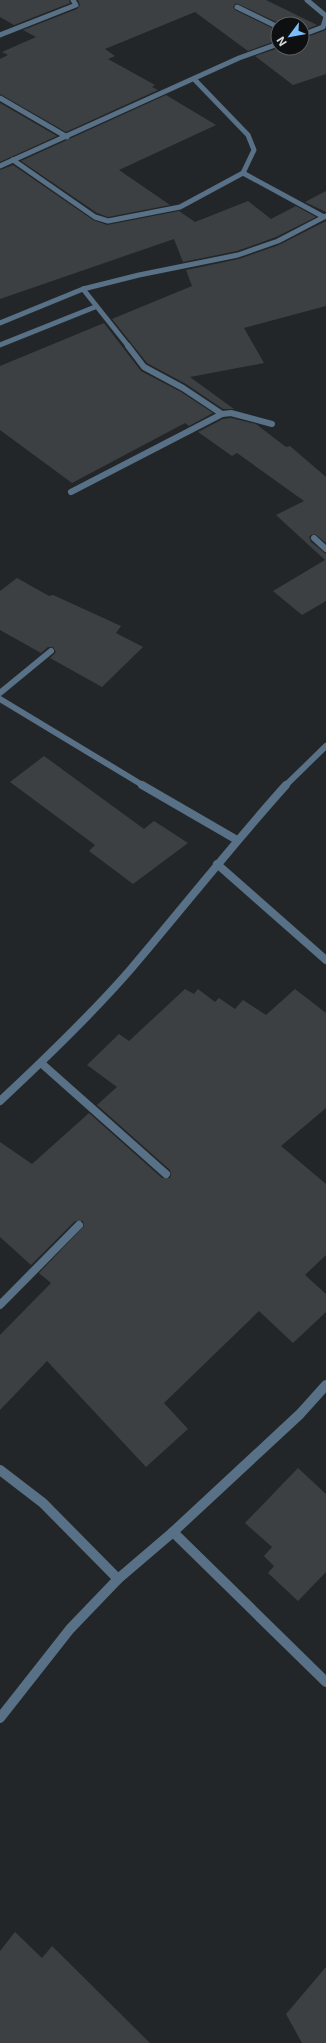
<svg xmlns="http://www.w3.org/2000/svg" width="326" height="2043" font-family="Inter,sans-serif">
	<rect width="100%" height="100%" fill="#232628"/>
	<!-- building -->
	<g fill="#3d4042">
		<path d="M0,0H69L70,3L14,25L0,17Z"/>
		<path d="M78,0H266L317,25L302,31V24H281L236,3L233,7L235,10L278,31V40L248,51L195,12L105,49L115,56L108,59L155,85L152,87L158,90L66,132L0,94V59L8,55L2,52L36,37L23,30L77,9L80,5Z"/>
		<path d="M326,30V74L293,85L255,56L279,48H302V39Z"/>
		<path d="M166,95L216,125L119,170L170,205L108,217L97,213L21,161Z"/>
		<path d="M0,103L57,136L0,162Z"/>
		<path d="M13,165L93,220L107,225L179,211L195,222L248,201L271,219L296,206L316,217L276,237L237,251L183,262L174,239L0,299V170Z"/>
		<path d="M326,191V212L305,202Z"/>
		<path d="M326,221V306L244,328L264,363L190,377L234,409H223L186,384L147,363L112,319L192,286L186,270L239,259L279,245Z"/>
		<path d="M104,323L141,371L181,392L213,413L189,426L185,423L72,483L0,430V366Z"/>
		<path d="M231,418L256,424L286,447L290,446L326,477V543L315,534L311,535L309,537L311,542L326,554V601L302,615L273,591L325,560L276,515L304,501L237,453L232,456L198,432L223,419Z"/>
		<path d="M17,578L49,596L53,595L121,626L116,633L143,647L102,687L50,658L56,652L53,647H48L41,653L0,630V591Z"/>
		<path d="M44,756L144,829L154,821L188,843L133,884L89,851L95,845L10,782Z"/>
		<path d="M185,989L194,994L198,989L215,1002L219,998L235,1009L243,1000L266,1015L295,989L326,1013V1108L281,1146L326,1184V1255L305,1275L326,1294V1312L293,1343L259,1311L164,1403L188,1429L146,1467L47,1361L0,1410V1335L51,1283L39,1273L84,1226L83,1221H75L31,1265L0,1237V1142L32,1164L89,1113L162,1178H170L171,1175L170,1170L97,1105L117,1087L87,1065L119,1034L129,1041Z"/>
		<path d="M298,1468L326,1494V1572L298,1601L268,1573L274,1566L264,1556L272,1547L245,1523Z"/>
		<path d="M15,1932L42,1958L52,1946L150,2043H0V1951Z"/>
		<path d="M326,1967V2043H302L286,2014Z"/>
	</g>
	<g fill="none" stroke-linecap="round" stroke-linejoin="round">
		<!-- service-far2 -->
		<path stroke="#587187" stroke-width="5" d="M237,7L278,27"/>
		<!-- service-far1 -->
		<path stroke="#587187" stroke-width="6" d="M222,414L231,413L272,424"/>
		<!-- service -->
		<g stroke="#587187" stroke-width="8">
			<path d="M217,864L326,960"/>
			<path d="M41,1063L166,1174"/>
			<path d="M0,1305L79,1225"/>
		</g>
		<!-- minor-far3 -->
		<g stroke="#587187" stroke-width="5">
			<path d="M307,0L326,16"/>
			<path d="M0,35L76,5L73,0"/>
			<path d="M302,35L323,27L326,17"/>
			<path d="M0,98L67,137"/>
			<path d="M13,160L95,217L108,221L180,207L243,173L254,150L248,135L194,79"/>
			<path d="M0,166L239,58L278,44"/>
			<path d="M243,173L324,217"/>
			<path d="M83,289L129,347"/>
			<path d="M0,345L95,307"/>
		</g>
		<!-- minor-far2 -->
		<g stroke="#587187" stroke-width="6">
			<path d="M71,492L222,414L183,388L144,367L128,346"/>
			<path d="M314,538L326,549"/>
			<path d="M0,693L51,651"/>
			<path d="M0,699L144,786"/>
			<path d="M285,786L326,746"/>
		</g>
		<!-- minor-far1 -->
		<g stroke="#587187" stroke-width="8">
			<path d="M142,785L237,840"/>
			<path d="M0,1101C45,1059 90,1016 130,970C182,909 232,845 286,785"/>
		</g>
		<!-- minor -->
		<g stroke="#587187" stroke-width="10">
			<path d="M0,1470L43,1503L118,1579"/>
			<path d="M173,1532L326,1682"/>
			<path d="M0,1718L70,1629L118,1579L173,1532L300,1414L326,1385"/>
		</g>
		<!-- tertiary -->
		<path stroke="#587187" stroke-width="5" d="M0,323L83,289L139,275L238,255L278,241L326,216"/>
	</g>
	<!-- north arrow -->
	<g transform="translate(290 36) rotate(238)"><circle r="19" fill="#0d0f10" stroke="#5d5f60"/>
	<path d="M0-3L7 15L0 10L-7 15Z" fill="#7bbef9"/>
	<text y="-6" font-size="11" font-weight="bold" text-anchor="middle" fill="#d5d7d8">N</text>
	</g>
</svg>
